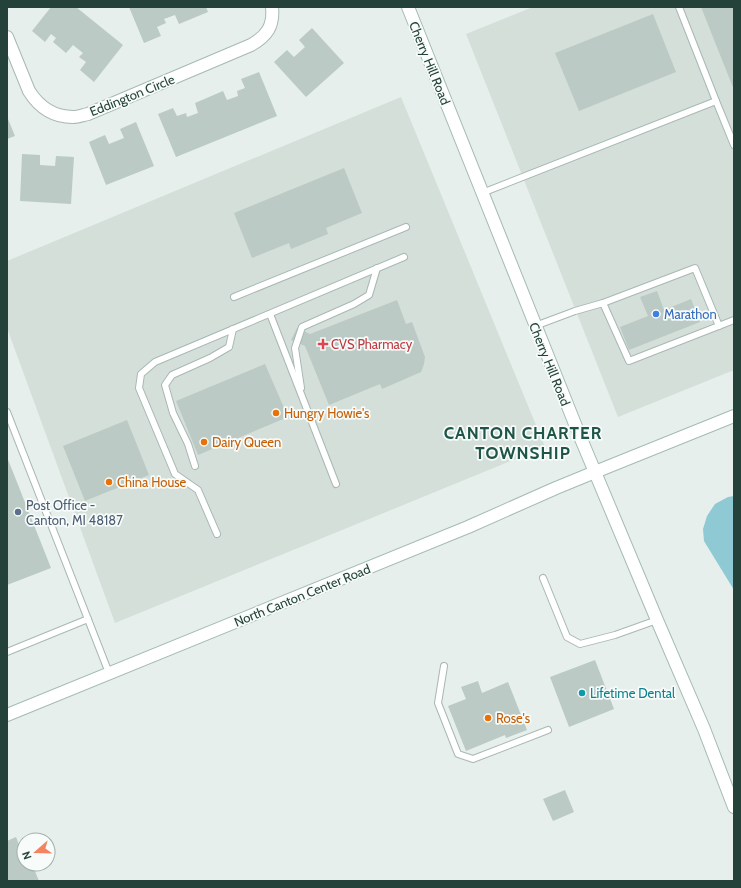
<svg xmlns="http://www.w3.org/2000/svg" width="741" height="888" font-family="Cabin,sans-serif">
	<rect width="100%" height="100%" fill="#e6efeb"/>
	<!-- built -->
	<g fill="#d4dfda">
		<path d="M533,7H734V370L618,417L466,34Z"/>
		<path d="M401,97L545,447L115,623L7,328V261Z"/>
	</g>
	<!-- water -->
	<path fill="#8ec9d4" d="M734,496V590L704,541L703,529L707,516L715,504L728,497Z"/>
	<!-- building -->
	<g fill="#bbcac4">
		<path d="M51,7H76L123,45L94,82L80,70L86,62L79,57L83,53L73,45L66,53L53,42L56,38L51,34L45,42L32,31Z"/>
		<path d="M129,7H206L208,12L179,24L175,15L164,19L166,23L157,27L161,36L144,43Z"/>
		<path d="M701,7H734V90Z"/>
		<path d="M653,14L676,72L579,111L555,53Z"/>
		<path d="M312,28L344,63L306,97L274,62L287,50L294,57L305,47L299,40Z"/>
		<path d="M259,72L277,116L176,157L158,114L173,108L177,116L186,113L187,117L198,113L195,103L223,91L227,100L238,96L237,91L245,88L241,79Z"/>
		<path d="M8,119L15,136L7,139V120Z"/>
		<path d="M136,122L154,166L106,185L89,142L105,135L109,144L124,138L120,129Z"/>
		<path d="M22,154L40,155V165L55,166L56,156L74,157L71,204L20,201Z"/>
		<path d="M344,168L362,213L326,228L328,234L291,249L289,243L252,258L234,213Z"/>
		<path d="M657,291L664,310L691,299L700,322L629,350L620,327L648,316L640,297Z"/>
		<path d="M397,300L406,324L412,322L425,357L424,364L421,372L382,389L380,384L329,405L305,346L291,340L297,328L310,334Z"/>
		<path d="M265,364L288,417L198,455L176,401Z"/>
		<path d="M127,420L149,475L85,501L63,446Z"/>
		<path d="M7,457L51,568L7,585Z"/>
		<path d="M595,660L614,709L569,727L550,677Z"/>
		<path d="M478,681L482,693L508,682L527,730L506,738L505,735L466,751L448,706L466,699L461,687Z"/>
		<path d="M565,790L574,812L553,821L543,799Z"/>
		<path d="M16,837L24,857V864H27V866L32,864L39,881H7V841Z"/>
	</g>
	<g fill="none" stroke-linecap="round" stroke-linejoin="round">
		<!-- service casing -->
		<g stroke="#a8b8b2" stroke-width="8">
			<g id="service">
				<path d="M679,7L716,101L734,145"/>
				<path d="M482,193L716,101"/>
				<path d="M234,297L406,227"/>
				<path d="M603,303L695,268L719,326"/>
				<path d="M270,314L336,484"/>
				<path d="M535,326L575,311L603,303L629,361L734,320"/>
				<path d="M301,388L295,348L302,327L354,304L369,295L377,268"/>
				<path d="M7,412L109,673"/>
				<path d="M195,466L188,444L173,413L165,385L172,375L210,358L229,347L233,329"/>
				<path d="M217,534L198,490L175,474L139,388L141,374L155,362L404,257"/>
				<path d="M543,578L567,637L580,644L615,635L657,620"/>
				<path d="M7,652L88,619"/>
				<path d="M444,666L438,703L458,754L473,759L548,730"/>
			</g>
		</g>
		<!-- minor casing -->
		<g stroke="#a8b8b2" stroke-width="14">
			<path id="minor" d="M7,37L29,91C39,107 54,117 73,117C78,117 83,115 88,114L251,45C267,36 274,26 272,7"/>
		</g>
		<!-- secondary casing -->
		<g stroke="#a4bbb3" stroke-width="14">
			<g id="secondary">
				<path d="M408,7L579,434L657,620L704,729L734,807"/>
				<path d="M7,715L468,527L556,488L595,472L734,416"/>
			</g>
		</g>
		<!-- service -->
		<use href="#service" stroke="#fff" stroke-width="6"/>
		<!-- minor -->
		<use href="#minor" stroke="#fff" stroke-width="12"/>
		<!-- secondary -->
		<use href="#secondary" stroke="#fff" stroke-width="12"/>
	</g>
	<!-- markers -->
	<circle fill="#3f7fe0" stroke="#f7fbf9" stroke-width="1.5" cx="656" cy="314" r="4"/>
	<path fill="#e0444e" stroke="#f7fbf9" stroke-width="1.5" d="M321 338h4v4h4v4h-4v4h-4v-4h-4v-4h4z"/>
	<g fill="#e8710a" stroke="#f7fbf9" stroke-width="1.5">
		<circle cx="276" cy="413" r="4"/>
		<circle cx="204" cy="442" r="4"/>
		<circle cx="109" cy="482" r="4"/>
		<circle cx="488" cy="718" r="4"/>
	</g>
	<circle fill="#5c6f8a" stroke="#f7fbf9" stroke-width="1.5" cx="18" cy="512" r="4"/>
	<circle fill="#0f9aa8" stroke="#f7fbf9" stroke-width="1.5" cx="582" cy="693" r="4"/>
	<g text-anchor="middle" stroke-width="3.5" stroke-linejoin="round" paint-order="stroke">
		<!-- street labels -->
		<g font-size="13" fill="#24423a" stroke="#f7fbf9">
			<text transform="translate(430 63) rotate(68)" y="5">Cherry Hill Road</text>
			<text transform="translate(132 95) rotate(-22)" y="5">Eddington Circle</text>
			<text transform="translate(550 364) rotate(68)" y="5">Cherry Hill Road</text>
			<text transform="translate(302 595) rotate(-22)" y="5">North Canton Center Road</text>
		</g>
		<!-- shop labels -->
		<g font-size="13" fill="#366cbe" stroke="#f7fbf9" text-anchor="start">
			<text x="664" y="319">Marathon</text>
		</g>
		<!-- health labels -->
		<g font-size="13" fill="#be3a42" stroke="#f7fbf9" text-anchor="start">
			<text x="331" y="349">CVS Pharmacy</text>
		</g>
		<!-- food labels -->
		<g font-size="13" fill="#c56008" stroke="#f7fbf9" text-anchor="start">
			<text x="284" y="418">Hungry Howie's</text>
			<text x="212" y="447">Dairy Queen</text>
			<text x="117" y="487">China House</text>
			<text x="496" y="723">Rose's</text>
		</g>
		<!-- service labels -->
		<g font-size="13" fill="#4e5e75" stroke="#f7fbf9" text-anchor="start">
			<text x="26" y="510">Post Office -<tspan x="26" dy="15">Canton, MI 48187</tspan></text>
		</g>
		<!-- culture labels -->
		<g font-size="13" fill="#0d838f" stroke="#f7fbf9" text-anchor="start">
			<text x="590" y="698">Lifetime Dental</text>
		</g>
		<!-- district labels -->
		<g font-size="17" font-weight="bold" letter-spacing="1" fill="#1f5548" stroke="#f7fbf9">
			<text x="523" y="439">CANTON CHARTER<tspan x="523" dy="20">TOWNSHIP</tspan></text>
		</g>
	</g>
	<!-- border -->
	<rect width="741" height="888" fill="none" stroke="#24423a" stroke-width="16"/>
	<!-- north arrow -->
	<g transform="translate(36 852) rotate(250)"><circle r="19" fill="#f7fbf9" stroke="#a3b1ad"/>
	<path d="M0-3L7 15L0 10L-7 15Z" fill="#f4845f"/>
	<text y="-6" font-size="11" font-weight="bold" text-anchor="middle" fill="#24423a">N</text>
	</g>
</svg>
